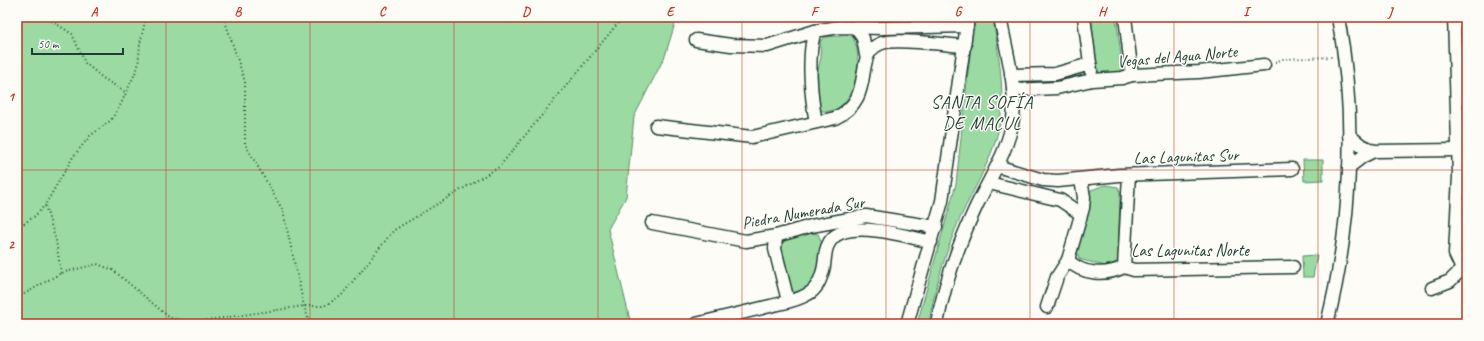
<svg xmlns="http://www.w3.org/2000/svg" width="1484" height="341" font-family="Caveat,sans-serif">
	<rect width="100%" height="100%" fill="#fdfcf7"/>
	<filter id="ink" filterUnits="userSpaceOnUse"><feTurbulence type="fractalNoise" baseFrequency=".025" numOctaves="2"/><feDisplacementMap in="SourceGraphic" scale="8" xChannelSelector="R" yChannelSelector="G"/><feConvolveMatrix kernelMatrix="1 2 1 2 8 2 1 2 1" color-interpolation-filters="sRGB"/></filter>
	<g filter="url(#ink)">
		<!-- green -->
		<g fill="#9bdaa2" stroke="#5d8c6b">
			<path d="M17,17H677L665,56L634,117L626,197L608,229L631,324H17Z"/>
			<path d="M974,17H993C998,54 1007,95 998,132C989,168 968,197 955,230C944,258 933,294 929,324H917L956,184Z"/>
			<path d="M1091,17H1116L1123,71L1098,75Z"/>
			<path d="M851,35C866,52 856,117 822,111L819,109L816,80L821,57L820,41L825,37Z"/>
			<path d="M1303,160H1323V180L1304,181Z"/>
			<path d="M1105,185L1118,187L1120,193L1118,262L1105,266L1079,259L1076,246L1091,190Z"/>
			<path d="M807,232L818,234L822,243L820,262L813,283L804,291L792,294L780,253L784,240Z"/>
			<path d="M1317,255L1313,277H1303L1302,256Z"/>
		</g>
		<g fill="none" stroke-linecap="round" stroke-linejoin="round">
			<!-- minor casing -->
			<g stroke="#1f3d34" stroke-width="15">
				<g id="minor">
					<path d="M1084,17L1091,71"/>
					<path d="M1125,17L1132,75"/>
					<path d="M1454,17L1459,176L1455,254L1462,269L1467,271"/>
					<path d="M855,27L863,38L866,55"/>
					<path d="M815,31C807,54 811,98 816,122"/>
					<path d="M696,40L731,45L767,46L815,31L839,27L882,28L967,26"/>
					<path d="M1011,75L1055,74L1090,64"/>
					<path d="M1013,90L1057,88L1092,80L1122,78L1132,75L1199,72L1264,65"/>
					<path d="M656,126L752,137L835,118C879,97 850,54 882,43C897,38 946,45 965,46"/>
					<path d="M1349,135L1361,145L1374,151L1459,150"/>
					<path d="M997,166L1043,180L1058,181L1119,175L1292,169"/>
					<path d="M1349,167L1362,157L1374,151"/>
					<path d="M989,183L1060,200L1081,214"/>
					<path d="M652,223L746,241L776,236L811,226L866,216L936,227"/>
					<path d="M776,236L775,249L788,301"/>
					<path d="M1068,260C1082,275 1106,276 1124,267L1134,270L1293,267"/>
					<path d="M1124,267L1129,175"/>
					<path d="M1432,288L1450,281L1462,269"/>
					<path d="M1047,307L1057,277L1068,260L1083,208L1084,197L1081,180"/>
					<path d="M696,324C721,318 746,312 770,306C783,303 797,301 808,294C818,289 822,276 824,266C825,259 825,250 828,245C840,215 909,237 931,242"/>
					<path d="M907,324L942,201L968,17"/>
					<path d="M937,324C944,284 958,246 975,209C989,179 1008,152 1013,119C1017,86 1006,50 1000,17"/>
					<path d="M1327,324C1352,224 1357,118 1338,17"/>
				</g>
			</g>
			<!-- path -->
			<g stroke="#1f3d34" stroke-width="2" stroke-dasharray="1 3" stroke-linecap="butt">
				<path d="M50,17L52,21L72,34L85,63L103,78L125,92"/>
				<path d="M226,17V24L245,82V144L283,211L304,306L310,324"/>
				<path d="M1275,62L1283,59L1332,57"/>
				<path d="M17,228L35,216L45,205"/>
				<path d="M61,273L56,241L45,205L73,157L90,136L111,120L120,106L138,67L140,44L146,17"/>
				<path d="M17,298L61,273L97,264L113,270L170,318L195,322L304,306H324L341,296L394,230L499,167L623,17"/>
			</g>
			<!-- minor -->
			<use href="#minor" stroke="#fdfcf7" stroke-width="12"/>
		</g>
	</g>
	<!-- grid -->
	<path fill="none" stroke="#c8321e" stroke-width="1" stroke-opacity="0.55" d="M166,17V324M310,17V324M454,17V324M598,17V324M742,17V324M886,17V324M1030,17V324M1174,17V324M1318,17V324M17,170H1467"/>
	<g text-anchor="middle" stroke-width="3" stroke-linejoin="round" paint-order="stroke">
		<!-- street labels -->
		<g font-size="17" fill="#1f3d34" stroke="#fdfcf7">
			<text transform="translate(1177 56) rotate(-5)" y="6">Vegas del Agua Norte</text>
			<text transform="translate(1186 156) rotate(-2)" y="6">Las Lagunitas Sur</text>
			<text transform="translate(803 212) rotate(-10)" y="6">Piedra Numerada Sur</text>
			<text x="1190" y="256">Las Lagunitas Norte</text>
		</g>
		<!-- neighbourhood labels -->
		<g font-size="18" letter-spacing="1" fill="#1f3d34" stroke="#fdfcf7">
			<text x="982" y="108">SANTA SOFÍA<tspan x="982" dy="21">DE MACUL</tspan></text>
		</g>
	</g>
	<!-- margin -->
	<rect width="1484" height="341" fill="none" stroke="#fdfcf7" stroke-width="44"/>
	<!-- scale -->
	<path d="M32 48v6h91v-6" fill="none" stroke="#1f3d34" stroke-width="2"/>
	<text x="38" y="48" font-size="12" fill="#1f3d34" stroke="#fdfcf7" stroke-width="3" paint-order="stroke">50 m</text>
	<rect x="22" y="22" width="1440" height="297" fill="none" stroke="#c8321e" stroke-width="1.5"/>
	<g font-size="13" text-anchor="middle" font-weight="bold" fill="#c8321e">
		<text x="94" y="16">A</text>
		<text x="238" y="16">B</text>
		<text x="382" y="16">C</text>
		<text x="526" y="16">D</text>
		<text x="670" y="16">E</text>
		<text x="814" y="16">F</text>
		<text x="958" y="16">G</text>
		<text x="1102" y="16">H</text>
		<text x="1246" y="16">I</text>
		<text x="1390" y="16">J</text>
		<text x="11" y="101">1</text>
		<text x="11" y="249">2</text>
	</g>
</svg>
